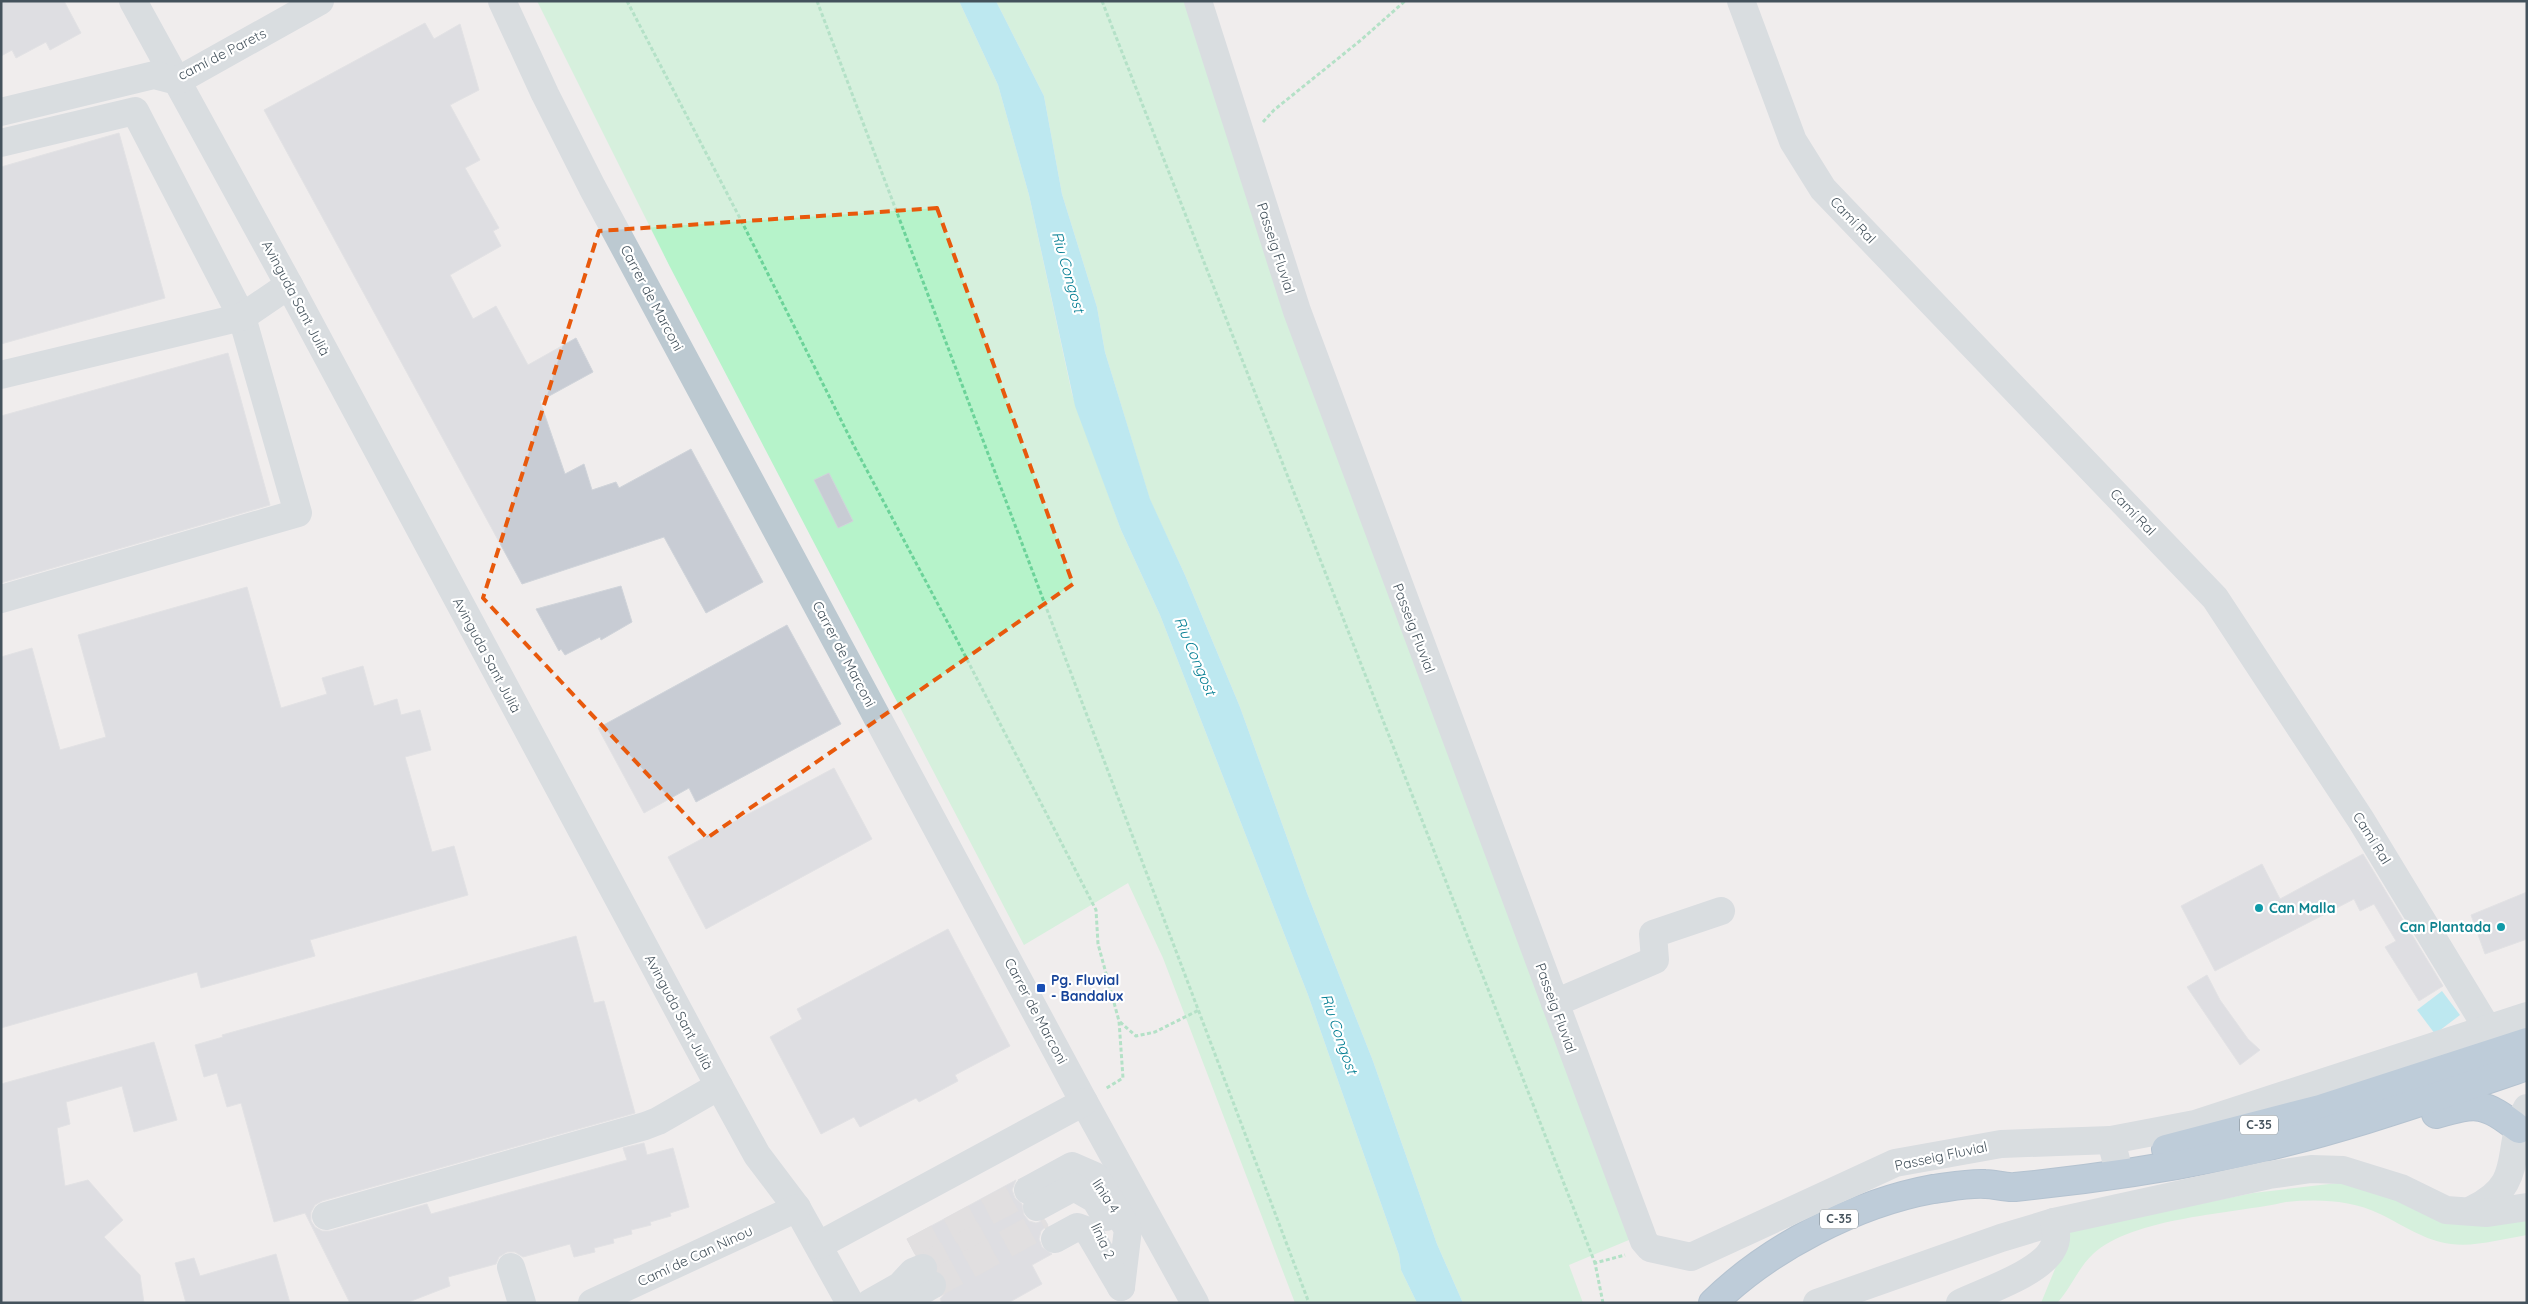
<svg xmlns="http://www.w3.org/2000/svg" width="2528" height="1304" font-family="Quicksand,sans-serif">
	<rect width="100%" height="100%" fill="#f0eded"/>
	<!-- green -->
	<g fill="#b6f3ca">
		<path d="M537,1H959L998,85L1029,195L1072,394L1121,530L1160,615L1308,995L1399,1255L1401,1270L1417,1303H1295L1163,958L1128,883L1024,945L670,267Z"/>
		<path d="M996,1H1186L1636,1237L1569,1265L1583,1303H1463L1437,1244L1373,1061L1307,893L1240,707L1185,575L1150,500L1105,352L1097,307L1062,194L1044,96Z"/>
		<path d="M2355,1181L2527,1215V1235C2502,1239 2476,1247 2451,1244C2425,1241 2403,1225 2380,1214C2351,1200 2318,1199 2286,1202C2233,1214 2133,1217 2093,1254C2078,1268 2071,1288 2057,1303H2041L2071,1230L2253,1193Z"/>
	</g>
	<!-- water -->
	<g fill="#7fe3f4">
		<path d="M959,1H996L1044,96L1062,194L1097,307L1105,352L1150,499L1185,575L1240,707L1307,893L1373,1061L1437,1244L1463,1303H1417L1401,1270L1399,1255L1308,995L1160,615L1121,530L1075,406L1029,195L998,85Z"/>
		<path d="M2442,991L2460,1015L2435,1034L2417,1010Z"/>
	</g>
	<!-- building -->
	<g fill="#c8ccd4" stroke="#d0d4da">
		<path d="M1,1H64L81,33L50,50L46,42L16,58L12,50L1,56Z"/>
		<path d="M425,23L434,39L460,24L479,90L450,105L480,160L465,168L499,228L493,231L501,246L450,275L473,319L496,306L528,365L576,338L593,372L540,401L565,474L584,464L592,490L616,482L619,488L691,449L763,582L706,613L664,537L522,584L264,110Z"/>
		<path d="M119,133L165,298L1,344V167Z"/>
		<path d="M228,353L270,505L1,583V416Z"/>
		<path d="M829,473L853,521L838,528L814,480Z"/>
		<path d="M621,586L632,622L601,640L600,637L565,655L561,649L559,651L536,609Z"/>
		<path d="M247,587L281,708L327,694L322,678L363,666L374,706L397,699L401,715L420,710L431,750L405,757L432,852L454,846L468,895L310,940L315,956L201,988L197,972L1,1028V657L32,648L60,750L106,737L78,635Z"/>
		<path d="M787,625L841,724L696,802L689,788L644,813L598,728Z"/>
		<path d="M834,768L872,839L706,929L668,857Z"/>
		<path d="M2363,854L2443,986L2419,1001L2385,947L2396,941L2374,904L2360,911L2354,899L2215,971L2181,906L2262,864L2280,899Z"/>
		<path d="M2527,892V939L2485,954L2471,915Z"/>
		<path d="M948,929L1010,1046L955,1075L958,1081L919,1102L916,1098L860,1127L854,1117L821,1134L770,1037L802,1019L797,1009Z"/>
		<path d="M576,936L594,1003L604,1001L635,1113L322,1201L315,1205L311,1212V1221L315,1227L322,1231H330L427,1204L431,1214L627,1160L623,1148L644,1143L647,1155L673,1148L689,1207L670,1213L671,1216L650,1222L651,1225L631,1230L632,1234L613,1239L614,1243L594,1248L595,1252L574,1257L570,1244L523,1257L515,1252H507L499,1257L496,1264L448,1277L450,1286L406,1303H350L305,1213L274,1222L241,1103L227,1107L217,1073L204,1077L195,1045L223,1037L222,1035Z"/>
		<path d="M2207,975L2220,1000L2248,1039L2260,1050L2240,1065L2187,987Z"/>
		<path d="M154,1042L177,1120L134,1132L122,1086L66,1102L70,1124L57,1128L65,1186L88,1180L123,1220L104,1237L140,1275L144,1303H1V1084Z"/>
		<path d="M1016,1180L1012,1190L1015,1198L1022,1204L1024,1215L1029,1221L1036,1223L1045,1220L1048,1225L1041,1231L1039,1239L1042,1247L1052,1254L1032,1265L1042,1284L1008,1303H942L940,1299L946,1292L948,1284L945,1277L938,1271L937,1262L933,1256L926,1253L915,1254L907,1239Z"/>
		<path d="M276,1254L290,1303H186L175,1263L194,1258L200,1276Z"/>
	</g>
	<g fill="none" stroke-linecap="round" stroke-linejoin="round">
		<!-- minor-tunnel -->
		<g stroke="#ceced0" stroke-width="28" stroke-dasharray="28 14" stroke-linecap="butt">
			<path d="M913,1251L1028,1190"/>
			<path d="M923,1268L996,1229"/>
			<path d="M932,1285L1046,1222"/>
		</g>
		<!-- highway casing -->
		<g stroke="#6b8fad" stroke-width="30">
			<g id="highway">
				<path d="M2436,1114C2478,1102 2484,1102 2519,1129"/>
				<path d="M2166,1149L2320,1109L2527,1042"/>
				<path d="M1713,1303C1769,1248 1856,1203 1933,1189C1949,1187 1969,1183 1985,1184C1995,1184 2005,1188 2015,1187C2085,1180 2155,1170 2224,1156C2328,1135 2427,1100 2527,1066"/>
			</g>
		</g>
		<!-- path -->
		<g stroke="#6bd399" stroke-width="3" stroke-dasharray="4 2.5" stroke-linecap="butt">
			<path d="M627,1L744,226L854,446L958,642L1096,910L1098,944L1119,1021L1123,1078L1105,1089"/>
			<path d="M817,1L1309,1303"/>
			<path d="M1102,1L1595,1263"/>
			<path d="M1263,122L1274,110L1361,40L1405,1"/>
			<path d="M1120,1022L1136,1036L1155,1032L1199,1010"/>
			<path d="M1603,1303L1595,1263L1625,1255"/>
		</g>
		<!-- minor -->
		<g stroke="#bcc9d1" stroke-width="28">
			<path d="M133,1L289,285L719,1086L757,1155L797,1208L850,1303"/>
			<path d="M502,1L545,94L592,187L1084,1102L1195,1303"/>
			<path d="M1198,1L1297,311L1644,1241L1650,1248L1691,1257L1895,1163L2001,1144L2111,1140L2116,1160"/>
			<path d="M1741,1L1793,141L1823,189L2215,598L2361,820L2501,1051"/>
			<path d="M1,112L154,75L177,81L320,1"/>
			<path d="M1,143L135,111L242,317L298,513L1,599"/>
			<path d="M1,375L242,317L289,285"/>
			<path d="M1555,1003L1655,960L1653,934L1721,911"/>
			<path d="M2111,1140L2195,1124L2527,1016"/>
			<path d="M1028,1190L1072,1166L1095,1176L1128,1229L1121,1287"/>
			<path d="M1037,1207L1074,1187L1095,1199L1106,1217"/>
			<path d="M2473,1209C2528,1182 2503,1152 2527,1108"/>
			<path d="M326,1216L645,1126L658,1121L719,1086"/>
			<path d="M1055,1239L1077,1227L1088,1231L1121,1287"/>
			<path d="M819,1245L1084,1102"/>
			<path d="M511,1267L522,1303"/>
			<path d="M908,1299L932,1285"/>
			<path d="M592,1303L797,1208"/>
			<path d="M870,1303L900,1286L913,1272L923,1268"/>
			<path d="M1817,1303L2001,1238L2054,1222L2269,1175L2311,1169L2343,1170L2401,1188L2446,1210L2487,1213L2527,1207"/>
			<path d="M1960,1303C1985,1291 2041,1273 2053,1248C2058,1239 2056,1231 2054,1222"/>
		</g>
		<!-- highway -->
		<use href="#highway" stroke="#80a4c1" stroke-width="28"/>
	</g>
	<!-- marked area -->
	<path d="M0 0H2528V1304H0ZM937,208L1073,584L707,838L483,598L599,231Z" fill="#f0eded" fill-opacity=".55" fill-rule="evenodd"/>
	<path fill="none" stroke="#e8590c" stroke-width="4" stroke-dasharray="10 6" stroke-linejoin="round" d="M937,208L1073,584L707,838L483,598L599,231Z"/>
	<!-- markers -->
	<g fill="#0f9aa8" stroke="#fff" stroke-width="2">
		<circle cx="2259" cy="908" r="5"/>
		<circle cx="2501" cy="927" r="5"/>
	</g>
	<rect fill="#1a4fb4" stroke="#fff" stroke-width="2" x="1036" y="983" width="10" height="10" rx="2.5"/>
	<g text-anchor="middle" stroke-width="4.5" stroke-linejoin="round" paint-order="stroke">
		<!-- shield labels -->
		<g fill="#fff" stroke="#7c868d" stroke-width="1">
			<rect x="2240" y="1115.5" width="38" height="19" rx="4"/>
			<rect x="1820" y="1209.5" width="38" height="19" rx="4"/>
		</g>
		<g font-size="12" font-weight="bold" fill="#44525c">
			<text x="2259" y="1129">C-35</text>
			<text x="1839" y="1223">C-35</text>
		</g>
		<!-- street labels -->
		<g font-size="14" fill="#44525c" stroke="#fff">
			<text transform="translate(222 54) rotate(-27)" y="5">camí de Parets</text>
			<text transform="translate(1853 220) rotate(46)" y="5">Camí Ral</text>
			<text transform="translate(1276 248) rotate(72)" y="5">Passeig Fluvial</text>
			<text transform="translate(296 298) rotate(62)" y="5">Avinguda Sant Julià</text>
			<text transform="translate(652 298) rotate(62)" y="5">Carrer de Marconi</text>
			<text transform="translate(2133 512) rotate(46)" y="5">Camí Ral</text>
			<text transform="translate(1414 628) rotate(69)" y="5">Passeig Fluvial</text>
			<text transform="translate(844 654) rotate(62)" y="5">Carrer de Marconi</text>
			<text transform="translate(487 655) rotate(62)" y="5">Avinguda Sant Julià</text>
			<text transform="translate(2372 838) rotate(58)" y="5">Camí Ral</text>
			<text transform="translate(1556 1008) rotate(70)" y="5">Passeig Fluvial</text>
			<text transform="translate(1036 1011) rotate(62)" y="5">Carrer de Marconi</text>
			<text transform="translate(679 1012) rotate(62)" y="5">Avinguda Sant Julià</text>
			<text transform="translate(1941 1156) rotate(-12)" y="5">Passeig Fluvial</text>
			<text transform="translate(1106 1196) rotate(57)" y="5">línia 4</text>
			<text transform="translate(1103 1241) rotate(65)" y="5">línia 2</text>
			<text transform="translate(695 1256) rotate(-25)" y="5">Camí de Can Ninou</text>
		</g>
		<!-- culture labels -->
		<g font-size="14" font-weight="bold" fill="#0d838f" stroke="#fff" text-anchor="start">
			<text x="2269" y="913">Can Malla</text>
			<text x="2491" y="932" text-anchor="end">Can Plantada</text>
		</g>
		<!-- transit labels -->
		<g font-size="14" font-weight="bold" fill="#164399" stroke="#fff" text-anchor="start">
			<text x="1051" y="985">Pg. Fluvial<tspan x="1051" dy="16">- Bandalux</tspan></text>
		</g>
		<!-- water labels -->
		<g font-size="15" font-style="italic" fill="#037e93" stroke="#fff">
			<text transform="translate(1068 272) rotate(74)" y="5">Riu Congost</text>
			<text transform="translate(1195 656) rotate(67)" y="5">Riu Congost</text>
			<text transform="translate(1339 1034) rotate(71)" y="5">Riu Congost</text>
		</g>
	</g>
	<!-- border -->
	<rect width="2528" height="1304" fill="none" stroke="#44525c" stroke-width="5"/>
</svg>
